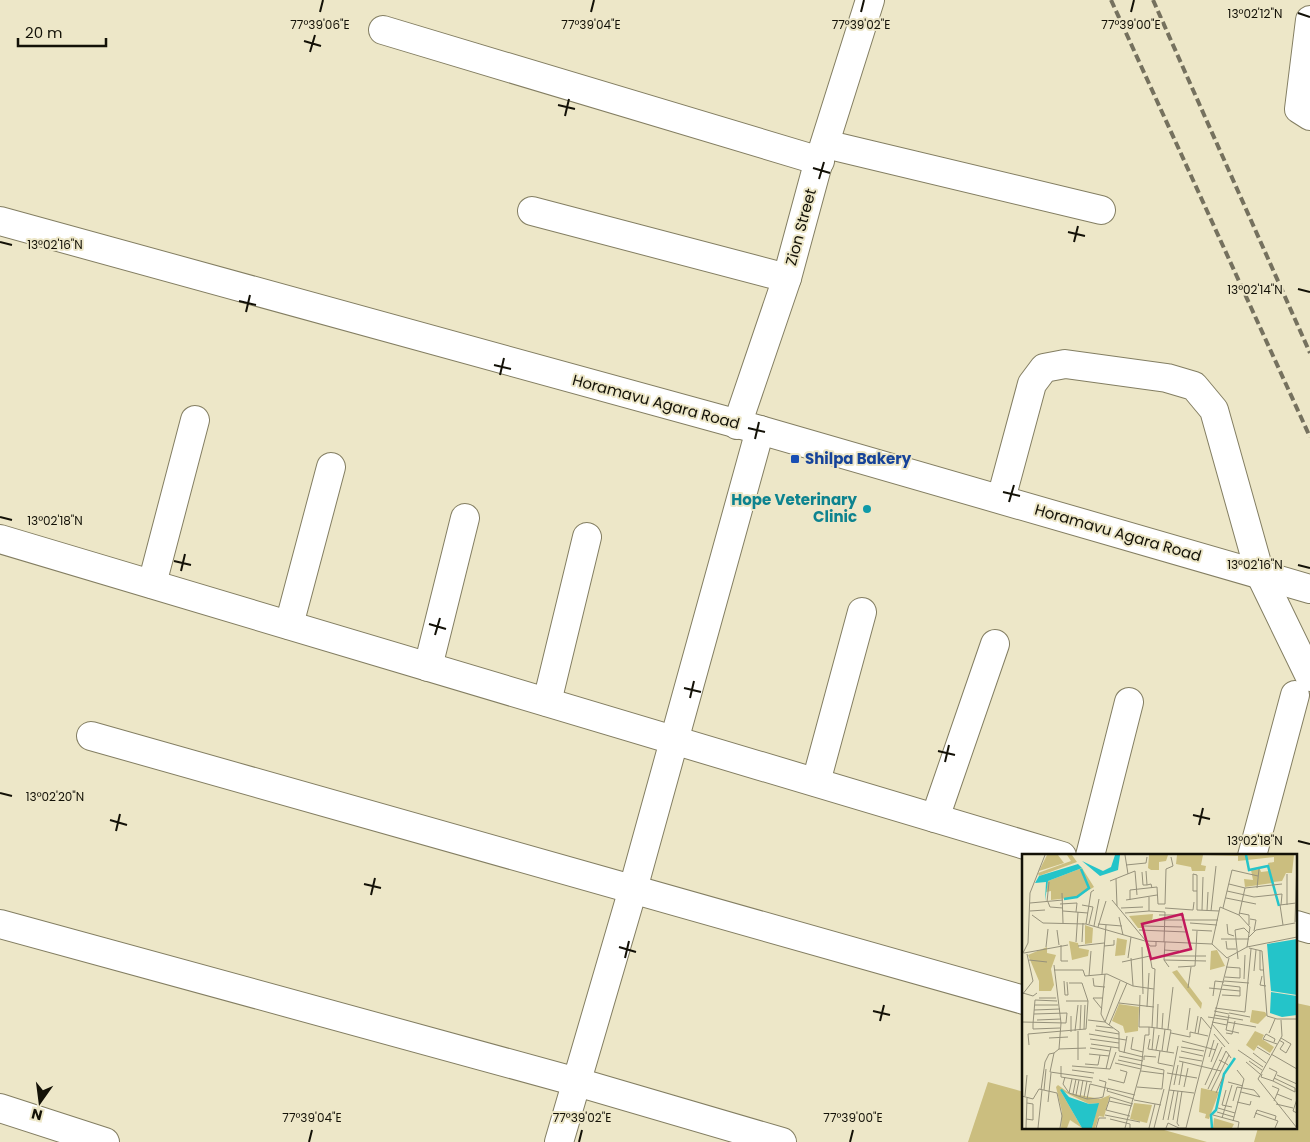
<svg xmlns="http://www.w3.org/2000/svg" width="1310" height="1142" font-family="Poppins,sans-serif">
	<rect width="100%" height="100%" fill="#ede7c8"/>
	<!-- green -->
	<g fill="#cbbe7f">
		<path d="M1296,1003L1310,1006V1142H1254L1258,1128H1296Z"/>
		<path d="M988,1082L1024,1092V1128H1157L1207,1142H968Z"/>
	</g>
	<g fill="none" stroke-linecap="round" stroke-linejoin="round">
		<!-- street casing -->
		<g stroke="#837e62" stroke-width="30">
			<g id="street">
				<path d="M1310,20L1299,109L1310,116"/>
				<path d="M383,30L820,161"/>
				<path d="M825,144L1101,210"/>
				<path d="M532,211L787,278"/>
				<path d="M737,425L787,278L816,171L870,0"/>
				<path d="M1001,499L1032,384L1044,368L1065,364L1167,378L1194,386L1214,410L1260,574L1310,677"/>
				<path d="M0,539L1062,856"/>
				<path d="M152,584L195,420"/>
				<path d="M289,625L331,467"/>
				<path d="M428,667L465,518"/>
				<path d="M547,702L587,537"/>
				<path d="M91,736L1024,1000"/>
				<path d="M816,782L862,612"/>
				<path d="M935,818L995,644"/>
				<path d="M1090,856L1129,702"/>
				<path d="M1252,856L1295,695"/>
				<path d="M0,924L577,1082L782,1142"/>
				<path d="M1296,925L1310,929"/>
				<path d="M0,1108L105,1142"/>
				<path d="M559,1142L633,889L760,430"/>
			</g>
		</g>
		<!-- secondary casing -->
		<g stroke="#837e62" stroke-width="30">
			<path id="secondary" d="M0,221L760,430L1310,589"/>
		</g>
		<!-- street -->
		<use href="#street" stroke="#fff" stroke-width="28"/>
		<!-- secondary -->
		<use href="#secondary" stroke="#fff" stroke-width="28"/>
		<!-- rail -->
		<g stroke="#75715e" stroke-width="4" stroke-dasharray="8 4" stroke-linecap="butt">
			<path d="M1111,0L1310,437"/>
			<path d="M1153,0L1310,353"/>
		</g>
	</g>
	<!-- ticks -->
	<path fill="none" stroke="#131107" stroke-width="2" d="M320,12L323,0M591,12L594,0M861,12L864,0M1131,12L1134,0M1298,13L1310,17M304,41L321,46M310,52L315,35M558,105L575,109M565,116L569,99M813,168L830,173M819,179L824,162M1068,232L1085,236M0,242L12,245M1074,242L1078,226M1298,289L1310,292M239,301L256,305M246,312L250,295M494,365L511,369M500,375L504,358M748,428L765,432M755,439L759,422M1003,492L1020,496M1009,502L1014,485M0,517L12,520M174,561L191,565M1298,565L1310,568M181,571L185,554M429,624L446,629M435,635L440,618M684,688L701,692M690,698L694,681M938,751L955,755M945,762L949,745M0,793L12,796M1193,815L1210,819M110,820L127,825M1199,825L1203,808M116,831L120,814M1298,841L1310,844M364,884L381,888M371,895L375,878M619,947L636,952M625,958L629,941M873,1011L890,1015M880,1021L884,1005M309,1142L312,1130M579,1142L582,1130M850,1142L853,1130"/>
	<!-- markers -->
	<rect fill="#1a4fb4" stroke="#ede7c8" stroke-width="2" x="790" y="454" width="10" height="10" rx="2.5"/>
	<circle fill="#0f9aa8" stroke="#ede7c8" stroke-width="2" cx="867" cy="509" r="5"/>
	<g text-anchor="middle" stroke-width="4" stroke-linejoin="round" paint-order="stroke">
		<!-- street labels -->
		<g font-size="15" fill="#131107" stroke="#ede7c8">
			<text transform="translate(801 227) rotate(-75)" y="5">Zion Street</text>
			<text transform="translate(656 402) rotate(15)" y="5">Horamavu Agara Road</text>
			<text transform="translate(1118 533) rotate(16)" y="5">Horamavu Agara Road</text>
		</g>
		<!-- transit labels -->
		<g font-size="15" font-weight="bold" fill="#164399" stroke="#ede7c8" text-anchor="start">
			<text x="805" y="464">Shilpa Bakery</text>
		</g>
		<!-- culture labels -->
		<g font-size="15" font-weight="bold" fill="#0d838f" stroke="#ede7c8" text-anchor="end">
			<text x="857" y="505">Hope Veterinary<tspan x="857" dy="17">Clinic</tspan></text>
		</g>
	</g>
	<!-- overview -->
	<g transform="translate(1022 854)">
		<rect width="275" height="275" fill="#ede7c8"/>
		<path d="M25,1H36L42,9L17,17ZM45,1H50L55,8L17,22L16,19L49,7ZM127,1H146L144,7L137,8V16H129L126,14ZM155,1H181L179,11L184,12L183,17H170L169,13L154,10ZM183,1H272L270,19H264L260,27L251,28L246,9L252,8V3L216,7V2ZM60,14L72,33L55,43L29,46V37L24,38L26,27ZM238,15L239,18L247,17L250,29L223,33L222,25L231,26L229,16ZM131,60L130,69H122V74H116L107,62ZM63,71L71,74L70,89L63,90ZM95,84L105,86L103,101L93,102ZM47,87L56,89L57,94L67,96L66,102L50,106ZM25,93V99L34,101L29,115L32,131L29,137H17V127L6,101ZM195,96L203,112L188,116L189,97ZM155,116L180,149L179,155L150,118ZM97,150L117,153L116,177L103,179L101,172L90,167ZM230,156L243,158L245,161L236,170L228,168ZM233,177L242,181L240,185L252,193L248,199L236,191L232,197L224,191ZM36,231L47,239L78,245L88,241L82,263L77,262L73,274H70L76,249L67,250L38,236L60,274L48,266L45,274H39L40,258L34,233ZM179,234L197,238L187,265L183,264L184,260L177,258ZM112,249L130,251L125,269L108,265ZM192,264L212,270L210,274H191Z" fill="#cbbe7f"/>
		<path d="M93,1H98L96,16L78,22L60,7L81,17L89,13ZM56,10L60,14L26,27L23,47L24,28L13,29L17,22ZM275,85V141L249,137L245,90ZM249,138L275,142V161L260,163L248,159ZM40,235L47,243L67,250L77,249L70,274H60L38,236Z" fill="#24c4c9"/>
		<path fill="none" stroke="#24c4c9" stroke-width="2.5" d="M224,1L227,16L246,12L257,52M42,45L55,43L67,34L59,15M190,274L189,261L194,256L202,220L213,204"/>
		<path fill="none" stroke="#96917b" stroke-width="1" d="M103,1L106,20M104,11L124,9L125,3M124,17L125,31L129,30L130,34M120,18L121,31H125M94,25L95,52M88,27L113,17L115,41M223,34L260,30M235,34L237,15M175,37H171V20L175,21V56L197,57M205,37L232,43L260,40L259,51M40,39L41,69M127,43V57L143,58L142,88M204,44L234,50M90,46L128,92H134V87M104,46L135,41M108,46V36L135,33L136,50H143M25,48L27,28M26,48L28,53L41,54M8,49L41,46M38,50L55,49L54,58M143,50L144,15L151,12L149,3M60,51L71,53L67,70M265,51V20M99,54L121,53M143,54L171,56L172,48M201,54L210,16L236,22M180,56L181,23M8,57L23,56M41,57L66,59M185,57L186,38M189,57L194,12M103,59L127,57M217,59L227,61V71M10,61L21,69L64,70L123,87L190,90L205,104L225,93L275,83M137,61H162M217,61L228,73L225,93M97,63L101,81M228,65L234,66L232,77M131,66H196M273,68L275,6M168,69L195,71M64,70L69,38L72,36M76,70L100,72M205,70L206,80L212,82M261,71L258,51L274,49M72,72L77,45M122,72L160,73M76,73L84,47M35,76L37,91M117,76L165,78M170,76L190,77M227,83L234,76L273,69M199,85H227M204,87L205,95H214M54,88L56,58M60,88L61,69M143,88L142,106L147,113M190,90L198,53L217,61L223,34L207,30M39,91V107H46M56,92L82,89M82,92L92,91V86M24,93L26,75M120,93L121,140M227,94L240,97L245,162L255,165H275M142,96L157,97M238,97V116H242M2,99L46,91M0,101L6,89L8,39L23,1M142,102H184M106,104L109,83M109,104L111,132M216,105L213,76L222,74L227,79M7,106L25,108M142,106L184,107M100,108L128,102L130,114L133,115L130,174M32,111L39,169L37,195L32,199L28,218L71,224M156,113L173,112L175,77M32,116H61L63,122L85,120L111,132L132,135M232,117L234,96M80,120L84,71M83,120L79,160L83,168L97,178V197L121,203M67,122L69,97M240,122L238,131L244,132M203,123L218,124V114L204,113M71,124L72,132L83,133M222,125L223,101M42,127L43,141H46L45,128M202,127L227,129M47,129H60L66,147M166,134L169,113M187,134L218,137M1,139L11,142L15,139M0,141L11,127L5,100M118,141L117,173H127M200,141L218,142V133L201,131M191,142L193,127L202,128M17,144H34M97,149L132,153M13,151H36M125,153L127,119M193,154L223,158L229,95M80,155L71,144H81M12,156L38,155M192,157L207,160M207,159L228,163M12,160L45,159L44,169M192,161L221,166M186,163L206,166L207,161M15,166L39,165M66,166L83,168M206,166L204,176L217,179M259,166L260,182L236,225L275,274M0,168L44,169M83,168L98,127M190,168L205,171M205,168L234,173M11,170L13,146L35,147M11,170V175L38,174M190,170L207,190M87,171L105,129M74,172L91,174M135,174L136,150M62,175L63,151M140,175L141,159M146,175L151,133M58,176L59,151M73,176L97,180M165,176L168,154M53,177L56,151M56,177V206M49,178V162M149,179L168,183V178L186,182M173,179L176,162M204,179L210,180L213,167M247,179L253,165M67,180L104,186M176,180L179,163L189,175M192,180L203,193M111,183L109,195L121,198M27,184L46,183M68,185L97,189M128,185L126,195L152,199M257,186L262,189L258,195L264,199L269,190L259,184M160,187L194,196M252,188L253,185L244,180L241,185L255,190M69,190L97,194M7,191L6,180L64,175L66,147H44M159,193L182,197M235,193L248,201M68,194L88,197M37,195L64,194M130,196L132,174M134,196L137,181M216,196L241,213M138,197L136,209L151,212M140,197L143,175M159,197L181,202M102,199L105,182M231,199L244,209M67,200L87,202M249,200L275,215M97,202L121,207M157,203L180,207M187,203L192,186M96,206L142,216L140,235M122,206V202L134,203M157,207L199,217M227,207L240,216M189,208L196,189M224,208L238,220M93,209L119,215M63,210L76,211L78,201M206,211L203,209L207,201L209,204M39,212V223L70,228M50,212L88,215L94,198M84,215L89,193M50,216L72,219M119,217L142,220M145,219L175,224M240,220L239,223L251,227L255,218L247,214M255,221L275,230M43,223L41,230L47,239L50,225M86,225L102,229L105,218L98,216M251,227L273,238V234L252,224M206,228L221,232M68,230L113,241M152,231L156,211M157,231L161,208M183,231L200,193M250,232L257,235L252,247M115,233L140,235M162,233L166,214M86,234L85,237L112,245M186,235L204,197L207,201M19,236L23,208L27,200L32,199M22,236L24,215M147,236L172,239M204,236L200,251L210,253M189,237L203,209L197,206M47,239L65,245L77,244L81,243L84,228L77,226M194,239L201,223M51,240L54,225M255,240L270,246M54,241L57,226M0,242L11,245L17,235L35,239L40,262L38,274M3,242L5,221M58,243L61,226M62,243L65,227M65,245L68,230M275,245L271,257L275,259M112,246L139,251M87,247L88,243L111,250M211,247L215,233L232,236L238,243L219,238M26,248L29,219M215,248L228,251L229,247M254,250L271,254M196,254L213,259M84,256L87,247L110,252M84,256L108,262M195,258L212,263M233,259L256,267L253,274M83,261L118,268M191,261L217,268L216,274M200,264L210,231M232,264L235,256L254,262L253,266M4,265L11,266V250L5,249M88,265L108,270V274M141,266L156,192M146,266L152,236M151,266L156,237M211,267L222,225L215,216M157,272L155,269L160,237M4,274L5,244M16,274L20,236M74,274L77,264H84M103,274L119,215L123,181H127V173L149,176L145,198M127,274L133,250M132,274L142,235M144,274L146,269L157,274M157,274H164L207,104"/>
		<path fill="#c2185b" fill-opacity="0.15" stroke="#c2185b" stroke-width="2.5" d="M160,60L169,95L129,105L120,70Z"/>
		<rect width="275" height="275" fill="none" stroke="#131107" stroke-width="2.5"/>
	</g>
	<g font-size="12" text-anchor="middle" fill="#131107" stroke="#ede7c8" stroke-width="4" stroke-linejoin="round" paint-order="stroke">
		<text x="1255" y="18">13°02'12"N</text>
		<text x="320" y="29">77°39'06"E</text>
		<text x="591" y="29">77°39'04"E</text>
		<text x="861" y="29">77°39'02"E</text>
		<text x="1131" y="29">77°39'00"E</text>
		<text x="55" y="249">13°02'16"N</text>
		<text x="1255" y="294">13°02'14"N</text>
		<text x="55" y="525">13°02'18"N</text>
		<text x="1255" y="569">13°02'16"N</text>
		<text x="55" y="801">13°02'20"N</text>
		<text x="1255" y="845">13°02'18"N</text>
		<text x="312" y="1122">77°39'04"E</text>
		<text x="582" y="1122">77°39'02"E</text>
		<text x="853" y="1122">77°39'00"E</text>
	</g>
	<!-- north arrow -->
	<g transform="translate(40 1102) rotate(194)" stroke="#ede7c8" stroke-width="4" paint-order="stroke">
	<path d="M0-4L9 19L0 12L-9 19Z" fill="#131107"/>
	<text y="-8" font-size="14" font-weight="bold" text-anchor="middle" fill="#131107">N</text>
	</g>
	<!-- scale -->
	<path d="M18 38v8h88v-8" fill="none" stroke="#131107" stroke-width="2.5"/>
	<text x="25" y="38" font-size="15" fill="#131107" stroke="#ede7c8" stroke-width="4" paint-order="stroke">20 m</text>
</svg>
